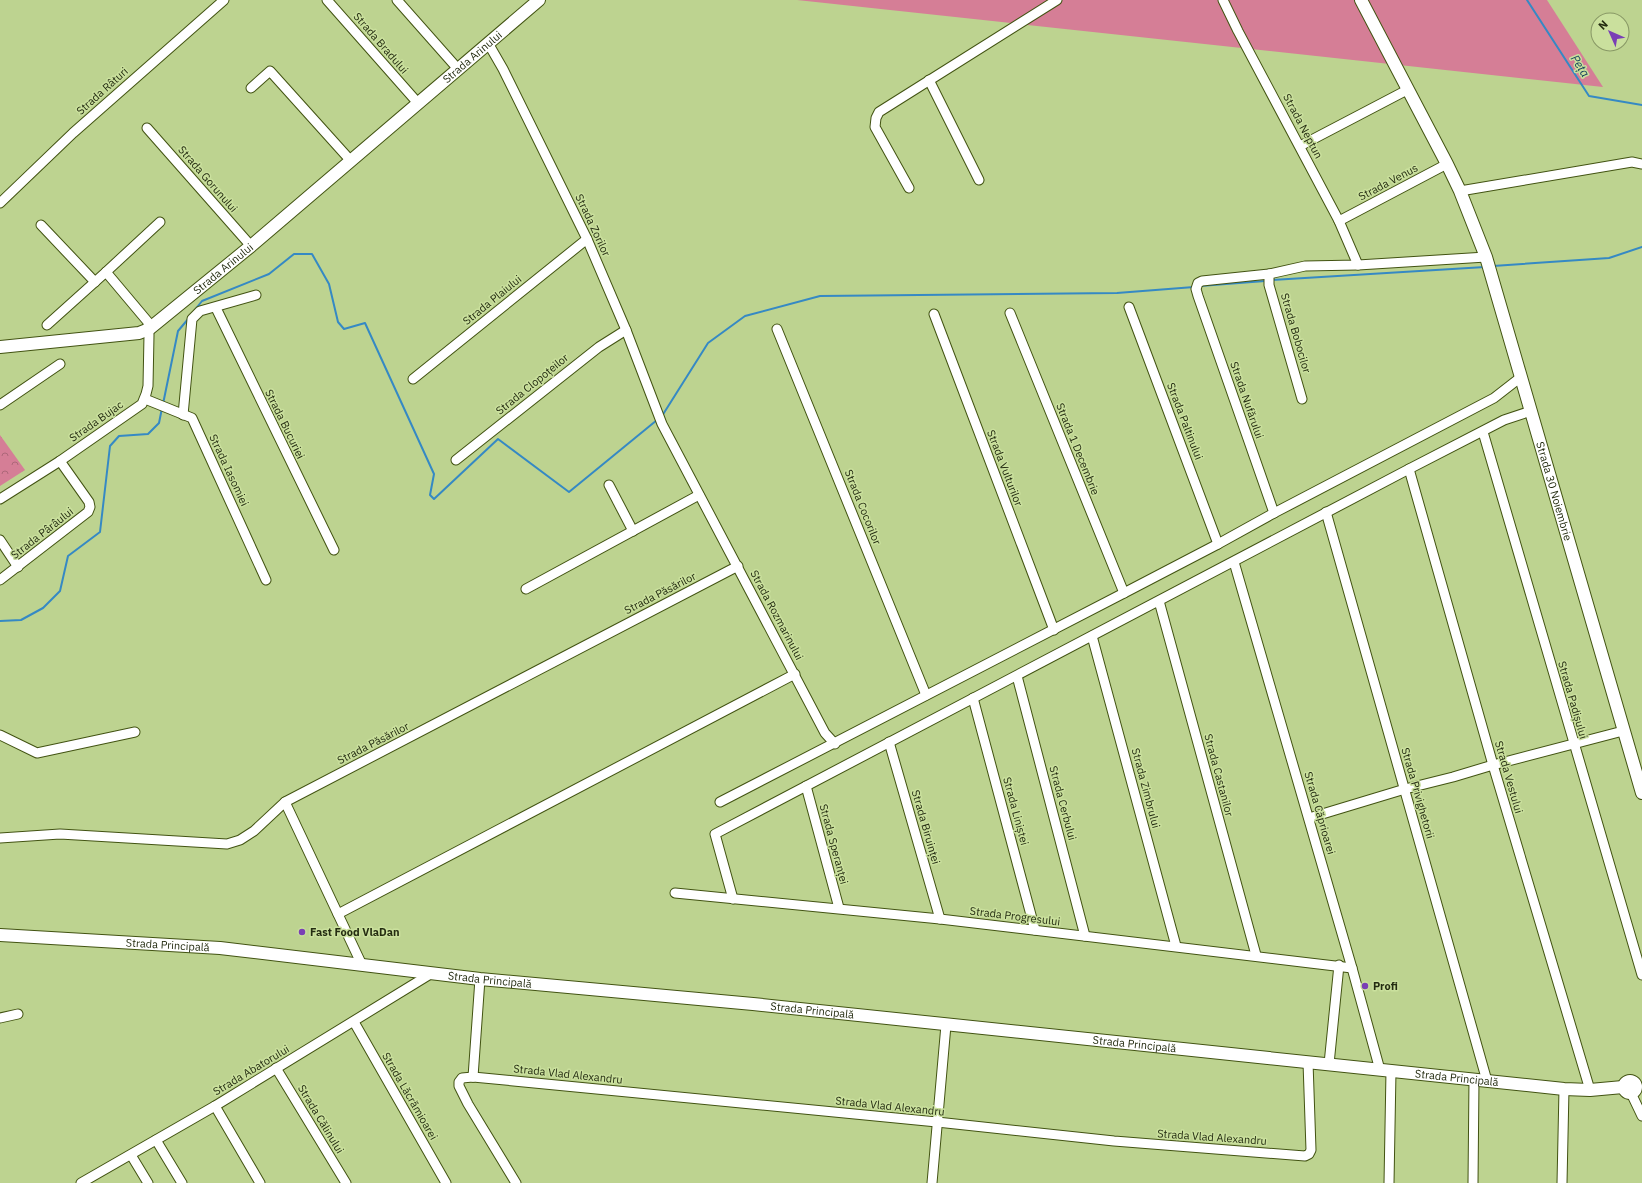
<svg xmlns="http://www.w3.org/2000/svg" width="1642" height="1183" font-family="'IBM Plex Sans',sans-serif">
	<defs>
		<pattern id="park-crowns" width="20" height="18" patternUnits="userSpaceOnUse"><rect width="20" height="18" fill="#d57e96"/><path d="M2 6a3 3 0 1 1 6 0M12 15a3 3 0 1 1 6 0" fill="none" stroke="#ad6779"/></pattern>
	</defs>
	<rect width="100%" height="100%" fill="#bdd390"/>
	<!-- green -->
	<path fill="#d57e96" d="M797,0H1547L1603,87Z"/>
	<!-- park -->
	<path fill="url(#park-crowns)" d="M0,435L25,470L0,486Z"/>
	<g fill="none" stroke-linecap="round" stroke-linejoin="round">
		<!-- stream -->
		<g stroke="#3589c4" stroke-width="2">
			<path d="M1527,0L1589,96L1642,105"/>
			<path d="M1493,266L1609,258L1642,247"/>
			<path d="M1272,280L1485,267"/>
			<path d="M1200,286L1265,281"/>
			<path d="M194,311L202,301L269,274L294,254H312L329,284L338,322L344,329L365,323L434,474L430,495L434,499L498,439L569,492L657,420"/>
			<path d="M163,404L178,331L189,318"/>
			<path d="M662,416L708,343L745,316L820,296L1117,293L1194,287"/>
			<path d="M0,621L21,620L43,608L60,591L68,556L100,532L110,446L119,436L148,434L159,423L162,408"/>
		</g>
		<!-- street casing -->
		<g stroke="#425312" stroke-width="11">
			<g id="street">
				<path d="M327,0L417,102"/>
				<path d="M397,0L458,69"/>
				<path d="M1223,0L1238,31L1339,221L1358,265"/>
				<path d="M488,43L503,69L587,239L626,330L662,424L825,733L835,744"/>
				<path d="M929,80L979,180"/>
				<path d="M251,88L270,71L351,161"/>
				<path d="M147,128L251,246"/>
				<path d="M1300,146L1407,90"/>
				<path d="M909,188L875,127L876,118L879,112L1057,0"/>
				<path d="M1460,191L1632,162L1642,164"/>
				<path d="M0,203L73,133L224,0"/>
				<path d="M1339,221L1447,164"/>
				<path d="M41,225L95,282"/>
				<path d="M106,272L160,222"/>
				<path d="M1269,274V285L1302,399"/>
				<path d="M1129,307L1218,544"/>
				<path d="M216,308L334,550"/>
				<path d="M1010,313L1124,593"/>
				<path d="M934,314L1054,630"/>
				<path d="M777,329L926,695"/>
				<path d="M413,379L587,239"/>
				<path d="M145,399L192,418L266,580"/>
				<path d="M0,405L60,364"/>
				<path d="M183,415L192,319L200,311L256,295"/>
				<path d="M1483,432L1642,975"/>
				<path d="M456,460L599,347L626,330"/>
				<path d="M1409,469L1493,765L1590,1090"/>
				<path d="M609,485L633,531"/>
				<path d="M0,499L60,461L142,404L146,394L148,386L149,335L148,322L106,272L47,325"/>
				<path d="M1326,512L1487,1081"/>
				<path d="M1274,513L1198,296L1196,289L1198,283L1202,281L1269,274L1305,266L1358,265L1486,257"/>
				<path d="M0,540L18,567"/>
				<path d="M1234,562L1352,968L1380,1070"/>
				<path d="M0,580L88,512L90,507L89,502L60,461"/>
				<path d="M526,589L699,495"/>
				<path d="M1159,601L1256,955"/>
				<path d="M1092,636L1176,946"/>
				<path d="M1017,676L1085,936"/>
				<path d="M973,698L1035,930"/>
				<path d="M0,735L37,753L135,732"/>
				<path d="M889,742L940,919"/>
				<path d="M806,786L839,908"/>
				<path d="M285,802L362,965"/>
				<path d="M720,802L1124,593L1218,544L1274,513L1494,398L1521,377"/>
				<path d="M1309,818L1405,789L1453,777L1493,765L1623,731"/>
				<path d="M0,838L60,834L227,844L240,840L254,831L285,802L738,566"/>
				<path d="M675,893L940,919L1352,968"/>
				<path d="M733,899L715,834L1409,469L1504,420L1531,411"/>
				<path d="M338,914L795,674"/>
				<path d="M0,1018L18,1014"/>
				<path d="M354,1022L446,1183"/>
				<path d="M1329,1064L1339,965"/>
				<path d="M276,1068L346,1183"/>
				<path d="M473,1077L480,979"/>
				<path d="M1631,1093L1642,1116"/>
				<path d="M215,1106L260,1183"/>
				<path d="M156,1140L182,1183"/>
				<path d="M131,1155L148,1183"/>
				<path d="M81,1183L215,1106L432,973"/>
				<path d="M516,1183L468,1104L459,1086V1082L462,1078L473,1077L937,1122L1114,1141L1305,1156L1309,1154L1311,1150L1308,1062"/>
				<path d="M932,1183L946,1025"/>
				<path d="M1389,1183L1391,1071"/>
				<path d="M1473,1183L1474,1079"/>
				<path d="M1562,1183L1564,1089"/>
			</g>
		</g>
		<!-- secondary casing -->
		<g stroke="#425312" stroke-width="14">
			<g id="secondary">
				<path id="s1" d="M1361,0L1447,164L1460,191L1486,257L1642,793"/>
				<path id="s2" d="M0,347L139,333L149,329L251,246L539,0"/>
				<path id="s3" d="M0,935L220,948L480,979L753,1004L1564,1089L1590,1090L1623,1087"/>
				<circle cx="1630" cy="1087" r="6"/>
			</g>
		</g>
		<!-- street -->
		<use href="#street" stroke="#fff" stroke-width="9"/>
		<!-- secondary -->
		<use href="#secondary" stroke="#fff" stroke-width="12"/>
	</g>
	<!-- markers -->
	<g fill="#7a3fb5" stroke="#cae09d" stroke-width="1.5">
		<circle cx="302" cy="932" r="4"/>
		<circle cx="1365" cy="986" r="4"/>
	</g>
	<g text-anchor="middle" stroke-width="3" stroke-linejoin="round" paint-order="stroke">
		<!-- street labels -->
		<g font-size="11" fill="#242c11" stroke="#cae09d">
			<text transform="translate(381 43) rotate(49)" y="4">Strada Bradului</text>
			<text dy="4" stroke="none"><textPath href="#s2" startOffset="573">Strada Arinului</textPath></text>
			<text transform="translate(102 91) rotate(-42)" y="4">Strada Râturi</text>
			<text transform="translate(1303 126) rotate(62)" y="4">Strada Neptun</text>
			<text transform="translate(208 179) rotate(49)" y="4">Strada Gorunului</text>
			<text transform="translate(1388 182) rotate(-28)" y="4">Strada Venus</text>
			<text transform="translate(593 225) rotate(65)" y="4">Strada Zorilor</text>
			<text dy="4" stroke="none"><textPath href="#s2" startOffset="246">Strada Arinului</textPath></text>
			<text transform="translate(492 300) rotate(-39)" y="4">Strada Plaiului</text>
			<text transform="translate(1296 333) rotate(74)" y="4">Strada Bobocilor</text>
			<text transform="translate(532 384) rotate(-39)" y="4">Strada Clopoțeilor</text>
			<text transform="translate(1247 400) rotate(71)" y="4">Strada Nufărului</text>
			<text transform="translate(96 421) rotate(-35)" y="4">Strada Bujac</text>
			<text transform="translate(1185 421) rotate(69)" y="4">Strada Paltinului</text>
			<text transform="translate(285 424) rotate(64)" y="4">Strada Bucuriei</text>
			<text transform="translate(1078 449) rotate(68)" y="4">Strada 1 Decembrie</text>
			<text transform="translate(1005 468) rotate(69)" y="4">Strada Vulturilor</text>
			<text transform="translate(229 470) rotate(65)" y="4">Strada Iasomiei</text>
			<text dy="4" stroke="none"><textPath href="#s1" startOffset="530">Strada 30 Noiembrie</textPath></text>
			<text transform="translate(863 507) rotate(68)" y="4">Strada Cocorilor</text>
			<text transform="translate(42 533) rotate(-38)" y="4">Strada Pârâului</text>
			<text transform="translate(660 593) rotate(-27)" y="4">Strada Păsărilor</text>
			<text transform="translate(777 615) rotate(62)" y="4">Strada Rozmarinului</text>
			<text transform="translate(1573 700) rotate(74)" y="4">Strada Padișului</text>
			<text transform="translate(373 743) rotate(-27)" y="4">Strada Păsărilor</text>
			<text transform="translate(1219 775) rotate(75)" y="4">Strada Castanilor</text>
			<text transform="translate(1509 777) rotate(74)" y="4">Strada Vestului</text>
			<text transform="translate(1146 788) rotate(75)" y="4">Strada Zimbrului</text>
			<text transform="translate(1418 793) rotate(74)" y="4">Strada Privighetorii</text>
			<text transform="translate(1063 803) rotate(75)" y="4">Strada Cerbului</text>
			<text transform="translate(1016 811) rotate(75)" y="4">Strada Liniștei</text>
			<text transform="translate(1320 813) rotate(74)" y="4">Strada Căprioarei</text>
			<text transform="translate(926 827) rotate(74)" y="4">Strada Biruinței</text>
			<text transform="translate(834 844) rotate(75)" y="4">Strada Speranței</text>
			<text transform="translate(1015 916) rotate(7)" y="4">Strada Progresului</text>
			<text dy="4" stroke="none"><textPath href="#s3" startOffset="168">Strada Principală</textPath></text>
			<text dy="4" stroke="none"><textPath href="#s3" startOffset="492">Strada Principală</textPath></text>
			<text dy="4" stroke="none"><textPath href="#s3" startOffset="816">Strada Principală</textPath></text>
			<text dy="4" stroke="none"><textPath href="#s3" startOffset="1140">Strada Principală</textPath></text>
			<text transform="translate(251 1070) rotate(-31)" y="4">Strada Abatorului</text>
			<text transform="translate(568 1074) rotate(6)" y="4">Strada Vlad Alexandru</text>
			<text dy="4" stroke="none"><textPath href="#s3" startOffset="1464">Strada Principală</textPath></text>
			<text transform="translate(410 1096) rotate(60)" y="4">Strada Lăcrămioarei</text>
			<text transform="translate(890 1106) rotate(6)" y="4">Strada Vlad Alexandru</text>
			<text transform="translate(321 1119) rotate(59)" y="4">Strada Călinului</text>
			<text transform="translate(1212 1137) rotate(4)" y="4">Strada Vlad Alexandru</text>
		</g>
		<!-- poi labels -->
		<g font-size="11" font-weight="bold" fill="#242c11" stroke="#cae09d" text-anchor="start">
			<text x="310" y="936">Fast Food VlaDan</text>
			<text x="1373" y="990">Profi</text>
		</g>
		<!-- water labels -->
		<g font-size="12" font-style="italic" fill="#0f3c5b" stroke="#cae09d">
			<text transform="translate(1580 66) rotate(57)" y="4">Peța</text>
		</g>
	</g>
	<!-- north arrow -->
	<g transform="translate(1610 32) rotate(315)"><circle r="19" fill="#cae09d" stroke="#889865"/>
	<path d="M0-3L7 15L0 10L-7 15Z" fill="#7a3fb5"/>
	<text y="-6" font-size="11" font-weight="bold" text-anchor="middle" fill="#242c11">N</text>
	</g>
</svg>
